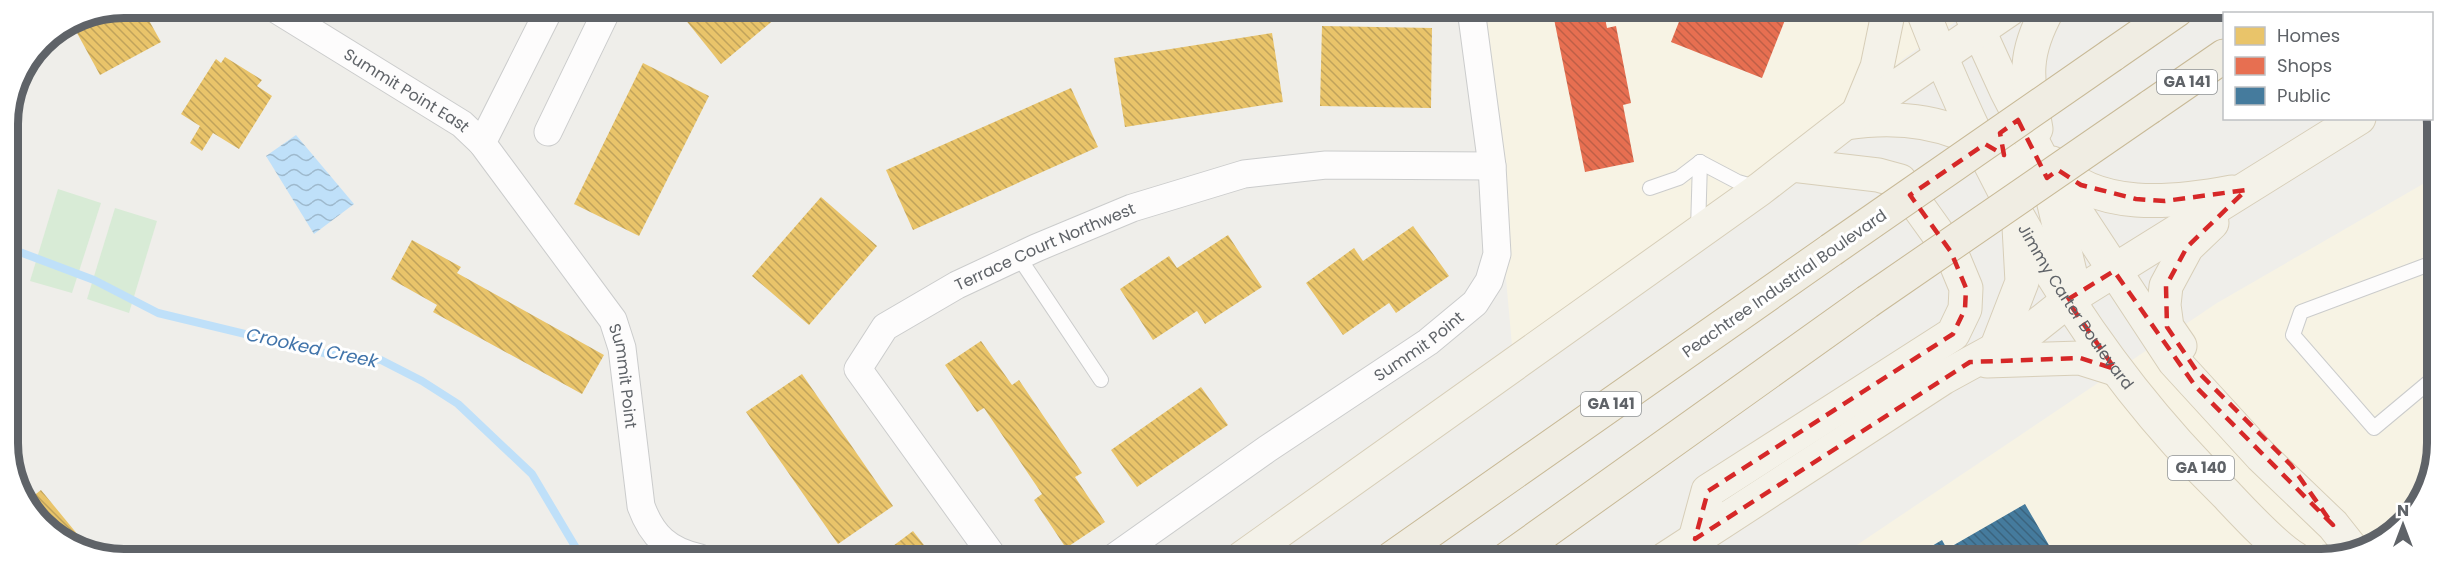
<svg xmlns="http://www.w3.org/2000/svg" width="2445" height="567" font-family="Poppins,sans-serif">
	<defs>
		<pattern id="water-waves" width="16" height="10" patternUnits="userSpaceOnUse" patternTransform="scale(1.5)"><rect width="16" height="10" fill="#bfe0f9"/><path d="M0 5q4-4 8 0t8 0" fill="none" stroke="#9eb9cd"/></pattern>
		<pattern id="homes-back-hatch" width="6" height="6" patternUnits="userSpaceOnUse" patternTransform="scale(1.5)"><rect width="6" height="6" fill="#e9c46a"/><path d="M-1 5l2 2M0 0l6 6M5-1l2 2" fill="none" stroke="#c0a35b"/></pattern>
		<pattern id="shops-back-hatch" width="6" height="6" patternUnits="userSpaceOnUse" patternTransform="scale(1.5)"><rect width="6" height="6" fill="#e76f51"/><path d="M-1 5l2 2M0 0l6 6M5-1l2 2" fill="none" stroke="#be5f47"/></pattern>
		<pattern id="public-back-hatch" width="6" height="6" patternUnits="userSpaceOnUse" patternTransform="scale(1.5)"><rect width="6" height="6" fill="#457b9d"/><path d="M-1 5l2 2M0 0l6 6M5-1l2 2" fill="none" stroke="#3b647e"/></pattern>
	</defs>
	<rect width="100%" height="100%" fill="#efeeea"/>
	<!-- commercial -->
	<g fill="#f7f3e4">
		<path d="M1482,9H1973L1903,59L1783,166L1513,357Z"/>
		<path d="M2435,177V465L2397,531L2328,559H1836L2217,303Z"/>
	</g>
	<!-- pitch -->
	<g fill="#d8ebd6">
		<path d="M58,189L101,203L72,293L30,281Z"/>
		<path d="M115,208L157,221L129,313L87,299Z"/>
	</g>
	<!-- water -->
	<path fill="url(#water-waves)" d="M296,135L354,204L314,234L266,156Z"/>
	<!-- homes -->
	<g fill="url(#homes-back-hatch)">
		<path d="M125,8H142L161,42L100,75L71,22L80,16Z"/>
		<path d="M676,8H788L721,64Z"/>
		<path d="M1322,26L1432,28L1431,108L1320,106Z"/>
		<path d="M1272,33L1283,102L1125,127L1114,58Z"/>
		<path d="M225,57L262,80L257,86L272,96L239,149L213,133L202,151L190,143L200,126L181,114L216,59L221,63Z"/>
		<path d="M643,63L709,96L639,236L574,204Z"/>
		<path d="M1071,88L1098,147L913,230L886,170Z"/>
		<path d="M821,197L877,246L809,325L752,276Z"/>
		<path d="M1413,226L1449,276L1396,313L1389,303L1343,335L1306,283L1354,248L1363,261Z"/>
		<path d="M1228,235L1262,287L1205,324L1197,311L1153,340L1120,289L1169,256L1177,268Z"/>
		<path d="M412,240L461,267L457,273L604,355L582,394L433,312L437,305L391,279Z"/>
		<path d="M981,341L1012,385L1019,380L1082,473L1075,477L1105,522L1066,548L1034,500L1042,494L984,408L977,412L945,365Z"/>
		<path d="M802,374L893,506L838,544L746,412Z"/>
		<path d="M1201,387L1228,425L1137,487L1111,450Z"/>
		<path d="M41,490L92,552L42,526L28,500Z"/>
		<path d="M913,531L934,558H877Z"/>
	</g>
	<!-- shops -->
	<g fill="url(#shops-back-hatch)">
		<path d="M1552,9H1603L1607,28L1616,26L1631,103L1623,105L1634,162L1585,172Z"/>
		<path d="M1684,9H1757L1785,20L1762,78L1671,42Z"/>
	</g>
	<!-- public -->
	<path fill="url(#public-back-hatch)" d="M2025,504L2057,559H1917L1915,556L1942,540L1947,549Z"/>
	<g fill="none" stroke-linecap="round" stroke-linejoin="round">
		<!-- stream -->
		<path stroke="#bfe0f9" stroke-width="8" d="M9,248L94,280L158,313L328,354L381,360L422,381L458,404L532,474L582,558"/>
		<!-- lane casing -->
		<g stroke="#cbcccc" stroke-width="16">
			<g id="lane">
				<path d="M1700,162L1738,182L1758,188"/>
				<path d="M1650,188L1679,178L1700,162"/>
				<path d="M1698,229L1700,162"/>
				<path d="M1018,256L1101,380"/>
				<path d="M2435,262L2301,312L2293,335L2374,428L2435,377"/>
			</g>
		</g>
		<!-- street casing -->
		<g stroke="#cbcccc" stroke-width="29">
			<g id="street">
				<path id="s1" d="M274,8L462,124L482,143L613,320L622,348L641,506C652,536 668,551 700,558"/>
				<path d="M548,132L608,8"/>
				<path d="M482,143L550,8"/>
				<path id="s2" d="M994,558L858,369L885,327L957,285L1036,248L1132,208L1244,174L1326,165L1492,166"/>
				<path id="s3" d="M1113,558L1267,449L1428,342L1475,303L1489,281L1497,254L1492,166L1471,9"/>
			</g>
		</g>
		<!-- primary casing -->
		<g stroke="#d7ceb8" stroke-width="35">
			<g id="primary">
				<path id="s4" d="M1922,9C1992,190 2087,358 2226,494C2243,512 2276,548 2296,559"/>
				<path d="M1969,9L2006,90L2042,160L2174,361L2261,456L2333,525L2352,549"/>
				<path d="M1858,113L1877,67L1889,9"/>
				<path d="M1846,123C1937,109 1987,139 2055,195"/>
				<path d="M2036,129C2027,78 2022,56 2048,9"/>
				<path d="M2052,163C2095,212 2174,203 2232,192"/>
				<path d="M2050,187L2076,298"/>
				<path d="M2180,346L2167,327L2164,305L2166,286L2187,247L2212,223"/>
				<path d="M1996,349L2022,282L2019,227"/>
				<path d="M1987,361L2080,358L2115,369"/>
				<path d="M1695,539L1708,491L1953,334L1965,309L1966,288L1951,252L1900,181L1878,175L1792,165"/>
				<path d="M1242,558L1760,189L1858,113L2010,9"/>
				<path d="M1665,559L1943,378L1996,349L2011,346L2075,295L2359,118"/>
			</g>
		</g>
		<!-- highway casing -->
		<g stroke="#c8b996" stroke-width="35">
			<g id="highway">
				<path d="M2288,14L2294,10"/>
				<path d="M2112,55L2177,10"/>
				<path d="M2150,107L2224,56"/>
				<path d="M1392,558L1831,250"/>
				<path d="M1507,559L1867,302"/>
			</g>
		</g>
		<!-- lane -->
		<use href="#lane" stroke="#fdfcfc" stroke-width="14"/>
		<!-- street -->
		<use href="#street" stroke="#fdfcfc" stroke-width="27"/>
		<!-- primary -->
		<use href="#primary" stroke="#f4f2e9" stroke-width="33"/>
		<!-- highway -->
		<use href="#highway" stroke="#f0ede3" stroke-width="33"/>
		<!-- highway-bridge casing -->
		<g stroke="#c8b996" stroke-width="35" stroke-linecap="butt">
			<g id="highway-bridge">
				<path d="M1831,250L2112,55"/>
				<path d="M1867,302L2150,107"/>
			</g>
		</g>
		<!-- highway-bridge -->
		<use href="#highway-bridge" stroke="#f0ede3" stroke-width="33"/>
	</g>
	<!-- marked area -->
	<path fill="none" stroke="#d62828" stroke-width="4.5" stroke-dasharray="12 8" stroke-linejoin="round" d="M2018,120L2047,178L2058,170L2081,185L2136,199L2165,201L2246,190L2187,247L2166,286L2167,327L2196,370L2291,465L2333,525L2196,387L2114,271L2067,300L2115,369L2080,358L1970,362L1695,539L1708,491L1953,334L1965,309L1966,288L1951,252L1910,195L1985,144L2004,155L2000,133Z"/>
	<g text-anchor="middle" stroke-width="6" stroke-linejoin="round" paint-order="stroke">
		<!-- shield labels -->
		<g fill="#fff" stroke="#8f9295" stroke-width="1.5">
			<rect x="2157" y="70" width="60" height="24" rx="4.5"/>
			<rect x="1581" y="392" width="60" height="24" rx="4.5"/>
			<rect x="2168" y="456" width="66" height="24" rx="4.5"/>
		</g>
		<g font-size="15" font-weight="bold" fill="#5f6368">
			<text x="2187" y="87">GA 141</text>
			<text x="1611" y="409">GA 141</text>
			<text x="2201" y="473">GA 140</text>
		</g>
		<!-- street labels -->
		<g font-size="16" fill="#5f6368" stroke="#fff">
			<text dy="6" stroke="none"><textPath href="#s1" startOffset="156">Summit Point East</textPath></text>
			<text dy="6" stroke="none"><textPath href="#s2" startOffset="462">Terrace Court Northwest</textPath></text>
			<text transform="translate(1784 283) rotate(-35)" y="6">Peachtree Industrial Boulevard</text>
			<text dy="6" stroke="none"><textPath href="#s4" startOffset="336">Jimmy Carter Boulevard</textPath></text>
			<text dy="6" stroke="none"><textPath href="#s3" startOffset="372">Summit Point</textPath></text>
			<text dy="6" stroke="none"><textPath href="#s1" startOffset="526">Summit Point</textPath></text>
		</g>
		<!-- water labels -->
		<g font-size="18" font-style="italic" fill="#4174aa" stroke="#fff">
			<text transform="translate(312 348) rotate(12)" y="6">Crooked Creek</text>
		</g>
	</g>
	<!-- crop -->
	<path d="M0 0H2445V567H0ZM124 18H2321A106 106 0 0 1 2427 124V443A106 106 0 0 1 2321 549H124A106 106 0 0 1 18 443V124A106 106 0 0 1 124 18Z" fill="#fff" fill-rule="evenodd"/>
	<path fill="none" stroke="#5f6368" stroke-width="8" d="M124 18H2321A106 106 0 0 1 2427 124V443A106 106 0 0 1 2321 549H124A106 106 0 0 1 18 443V124A106 106 0 0 1 124 18Z"/>
	<!-- legend -->
	<rect x="2223" y="12" width="210" height="108" fill="#ffffff" stroke="#bfc1c3" stroke-width="1.5"/>
	<rect x="2235" y="27" width="30" height="18" fill="#e9c46a" stroke="#bfc1c3" stroke-width="1.5"/>
	<text x="2277" y="42" font-size="18" fill="#5f6368">Homes</text>
	<rect x="2235" y="57" width="30" height="18" fill="#e76f51" stroke="#bfc1c3" stroke-width="1.5"/>
	<text x="2277" y="72" font-size="18" fill="#5f6368">Shops</text>
	<rect x="2235" y="87" width="30" height="18" fill="#457b9d" stroke="#bfc1c3" stroke-width="1.5"/>
	<text x="2277" y="102" font-size="18" fill="#5f6368">Public</text>
	<!-- north arrow -->
	<g transform="translate(2403 525)" stroke="#ffffff" stroke-width="4.5" paint-order="stroke">
	<path d="M0-4.5L10 22L0 15L-10 22Z" fill="#5f6368"/>
	<text y="-9" font-size="16" font-weight="bold" text-anchor="middle" fill="#5f6368">N</text>
	</g>
</svg>
